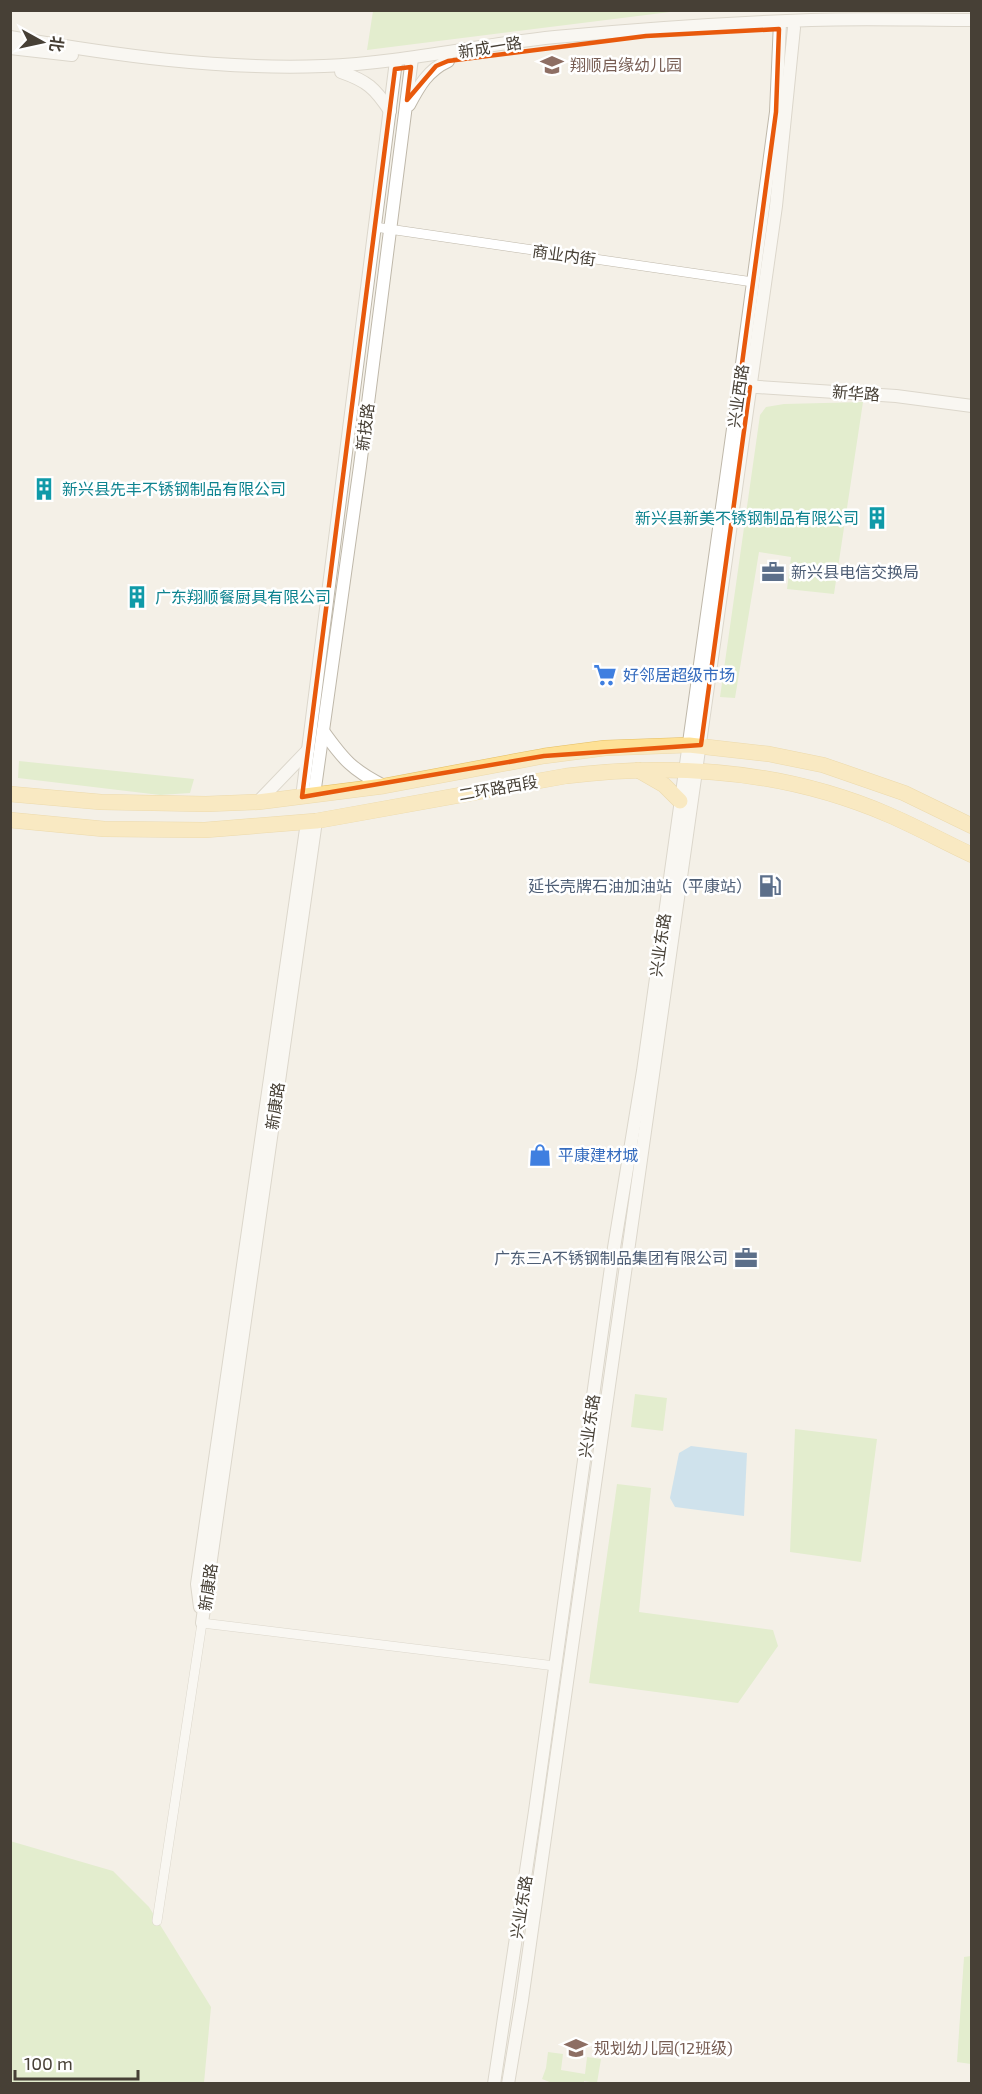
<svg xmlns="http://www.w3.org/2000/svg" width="982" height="2094" font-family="'Exo 2','Noto Sans SC',sans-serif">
	<rect width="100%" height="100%" fill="#f4f0e7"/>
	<!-- green -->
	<g fill="#cee8b0">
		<path d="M373,11V10L678,11L367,50Z"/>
		<path d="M863,402L834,594L787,589L791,557L759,552L735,698L720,697L760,415L766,407L784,404Z"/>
		<path d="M19,761L194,779L190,793L160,795L18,778Z"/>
		<path d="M635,1394L667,1398L663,1431L631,1427Z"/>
		<path d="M795,1429L877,1439L861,1562L790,1552Z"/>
		<path d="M617,1484L651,1488L639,1612L773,1630L778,1646L738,1703L589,1683Z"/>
		<path d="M10,1841L113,1871L149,1907L211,2007L204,2083H11Z"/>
		<path d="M971,1956H972L971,2064L957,2062L964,1957Z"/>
		<path d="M548,2052L563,2054L561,2070L585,2074L587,2057L601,2059L597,2083L584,2081V2083H552L542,2079L546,2068Z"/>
	</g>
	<!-- water -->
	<path fill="#a3d1f1" d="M691,1446L747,1453L744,1516L675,1507L670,1498L679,1453Z"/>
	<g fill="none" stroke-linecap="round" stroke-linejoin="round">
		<!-- minor casing -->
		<g stroke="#bfb8aa" stroke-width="10">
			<g id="minor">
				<path d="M375,227L753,282"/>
				<path d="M157,1921L202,1623L555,1666"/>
			</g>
		</g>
		<!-- tertiary casing -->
		<g stroke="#bfb8aa" stroke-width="14">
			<g id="tertiary">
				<path d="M10,37C114,55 219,70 324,66C402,63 477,45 555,37C640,29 726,23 811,20C865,18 918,20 972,20"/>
				<path d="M10,48L72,55"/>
				<path d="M341,72C367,81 375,88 390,111"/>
				<path d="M409,105C419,86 428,70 448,61"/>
				<path d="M743,386L896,396L972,406"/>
				<path d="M323,731C343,759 352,770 384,786"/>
				<path d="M314,795L360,466L412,58"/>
				<path d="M302,797L396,61"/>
				<path d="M258,802L308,750"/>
				<path d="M200,1607L197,1584L307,822"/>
				<path d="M202,1623L316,821"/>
				<path d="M494,2084L535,1811L612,1260L643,1071L739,386L776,112L780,22"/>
				<path d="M508,2084L522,2000L776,206L794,28"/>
			</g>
		</g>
		<!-- primary casing -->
		<g stroke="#e4be65" stroke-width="16">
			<g id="primary">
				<path d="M638,770L664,785L680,801"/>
				<path d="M10,794L101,802L206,804L258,802L384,786L544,756L605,748L689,745L769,754L823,765L904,793L972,826"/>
				<path d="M10,820L104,829L205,830L316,821L566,776C677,762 785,770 889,815C917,827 944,842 972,855"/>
			</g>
		</g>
		<!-- minor -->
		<use href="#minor" stroke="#fff" stroke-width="9"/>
		<!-- tertiary -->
		<use href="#tertiary" stroke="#fff" stroke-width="12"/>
		<!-- primary -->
		<use href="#primary" stroke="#fee196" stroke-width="15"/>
	</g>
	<!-- marked area -->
	<path d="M0 0H982V2094H0ZM779,29L776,112L739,386L750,387L701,745L544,756L302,797L395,69L411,67L407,100L436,66L448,61L646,36Z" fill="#f4f0e7" fill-opacity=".55" fill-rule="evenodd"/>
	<path fill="none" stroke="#e8590c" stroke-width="4.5" stroke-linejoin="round" d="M779,29L776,112L739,386L750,387L701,745L544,756L302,797L395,69L411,67L407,100L436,66L448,61L646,36Z"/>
	<!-- icons -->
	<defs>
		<g id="school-bare" transform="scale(1.8)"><path d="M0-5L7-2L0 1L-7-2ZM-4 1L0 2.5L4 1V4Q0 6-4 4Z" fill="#8d6e63" stroke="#fff" stroke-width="2.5" paint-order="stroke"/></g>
		<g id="building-bare" transform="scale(1.8)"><path d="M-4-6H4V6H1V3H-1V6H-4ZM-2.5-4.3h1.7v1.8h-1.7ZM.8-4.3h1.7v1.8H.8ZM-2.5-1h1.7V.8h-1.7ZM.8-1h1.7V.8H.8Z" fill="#0f9aa8" stroke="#fff" stroke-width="2.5" paint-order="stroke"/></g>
		<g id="office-bare" transform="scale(1.8)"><path d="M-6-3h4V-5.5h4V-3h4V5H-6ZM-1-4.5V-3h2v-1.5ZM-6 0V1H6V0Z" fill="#5c6f8a" stroke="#fff" stroke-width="2.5" paint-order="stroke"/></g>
		<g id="supermarket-bare" transform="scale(1.8)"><path d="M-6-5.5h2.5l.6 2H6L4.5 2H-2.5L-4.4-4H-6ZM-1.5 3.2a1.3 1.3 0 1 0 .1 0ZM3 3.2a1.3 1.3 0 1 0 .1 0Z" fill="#3f7fe0" stroke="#fff" stroke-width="2.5" paint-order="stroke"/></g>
		<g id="fuel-bare" transform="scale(1.8)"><path d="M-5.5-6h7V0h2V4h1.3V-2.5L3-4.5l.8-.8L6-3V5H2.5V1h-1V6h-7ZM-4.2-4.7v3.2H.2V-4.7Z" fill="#5c6f8a" stroke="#fff" stroke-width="2.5" paint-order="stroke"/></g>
		<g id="shop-bare" transform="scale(1.8)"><path d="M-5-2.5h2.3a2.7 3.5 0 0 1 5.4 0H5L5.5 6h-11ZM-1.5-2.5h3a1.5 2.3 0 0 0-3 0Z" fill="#3f7fe0" stroke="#fff" stroke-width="2.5" paint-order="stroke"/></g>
	</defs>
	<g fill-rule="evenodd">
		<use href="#school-bare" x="552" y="65"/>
		<use href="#building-bare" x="44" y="489"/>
		<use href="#building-bare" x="877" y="518"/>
		<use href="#office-bare" x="773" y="572"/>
		<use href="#building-bare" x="137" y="597"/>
		<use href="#supermarket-bare" x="605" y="675"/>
		<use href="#fuel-bare" x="770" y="886"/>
		<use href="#shop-bare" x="540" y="1155"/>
		<use href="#office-bare" x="746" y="1258"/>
		<use href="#school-bare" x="576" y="2048"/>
	</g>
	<g text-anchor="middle" stroke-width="5" stroke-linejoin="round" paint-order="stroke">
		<!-- street labels -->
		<g font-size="16" fill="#474036" stroke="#fff">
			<text transform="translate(490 47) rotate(-9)" y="6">新成一路</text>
			<text transform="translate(564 255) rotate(8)" y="6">商业内街</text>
			<text transform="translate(856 393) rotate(4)" y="6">新华路</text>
			<text transform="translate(738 396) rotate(-82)" y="6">兴业西路</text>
			<text transform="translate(365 427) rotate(-83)" y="6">新技路</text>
			<text transform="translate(498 788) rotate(-10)" y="6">二环路西段</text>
			<text transform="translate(660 945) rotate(-82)" y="6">兴业东路</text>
			<text transform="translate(275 1106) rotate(-82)" y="6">新康路</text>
			<text transform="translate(589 1426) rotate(-82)" y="6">兴业东路</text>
			<text transform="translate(208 1587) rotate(-82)" y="6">新康路</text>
			<text transform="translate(521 1907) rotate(-81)" y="6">兴业东路</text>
		</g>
		<!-- education labels -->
		<g font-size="16" fill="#785e54" stroke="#fff" text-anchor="start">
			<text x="570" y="71">翔顺启缘幼儿园</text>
			<text x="594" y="2054">规划幼儿园(12班级)</text>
		</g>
		<!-- culture labels -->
		<g font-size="16" fill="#0d838f" stroke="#fff" text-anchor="start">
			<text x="62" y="495">新兴县先丰不锈钢制品有限公司</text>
			<text x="859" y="524" text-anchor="end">新兴县新美不锈钢制品有限公司</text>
			<text x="155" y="603">广东翔顺餐厨具有限公司</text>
		</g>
		<!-- service labels -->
		<g font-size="16" fill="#4e5e75" stroke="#fff" text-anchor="end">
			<text x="791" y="578" text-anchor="start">新兴县电信交换局</text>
			<text x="752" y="892">延长壳牌石油加油站（平康站）</text>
			<text x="728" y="1264">广东三A不锈钢制品集团有限公司</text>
		</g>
		<!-- shop labels -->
		<g font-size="16" fill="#366cbe" stroke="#fff" text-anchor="start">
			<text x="623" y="681">好邻居超级市场</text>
			<text x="558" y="1161">平康建材城</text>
		</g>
	</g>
	<!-- border -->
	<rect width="982" height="2094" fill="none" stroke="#474036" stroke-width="24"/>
	<!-- north arrow -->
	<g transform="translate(42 42) rotate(98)" stroke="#ffffff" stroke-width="4.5" paint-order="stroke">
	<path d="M0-4.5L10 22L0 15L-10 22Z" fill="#474036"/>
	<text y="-9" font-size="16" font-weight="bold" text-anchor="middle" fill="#474036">北</text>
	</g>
	<!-- scale -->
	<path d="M15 2070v9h123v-9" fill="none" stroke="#474036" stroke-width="3"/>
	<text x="24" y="2070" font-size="18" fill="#474036" stroke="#ffffff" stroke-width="4.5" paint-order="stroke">100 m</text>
</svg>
